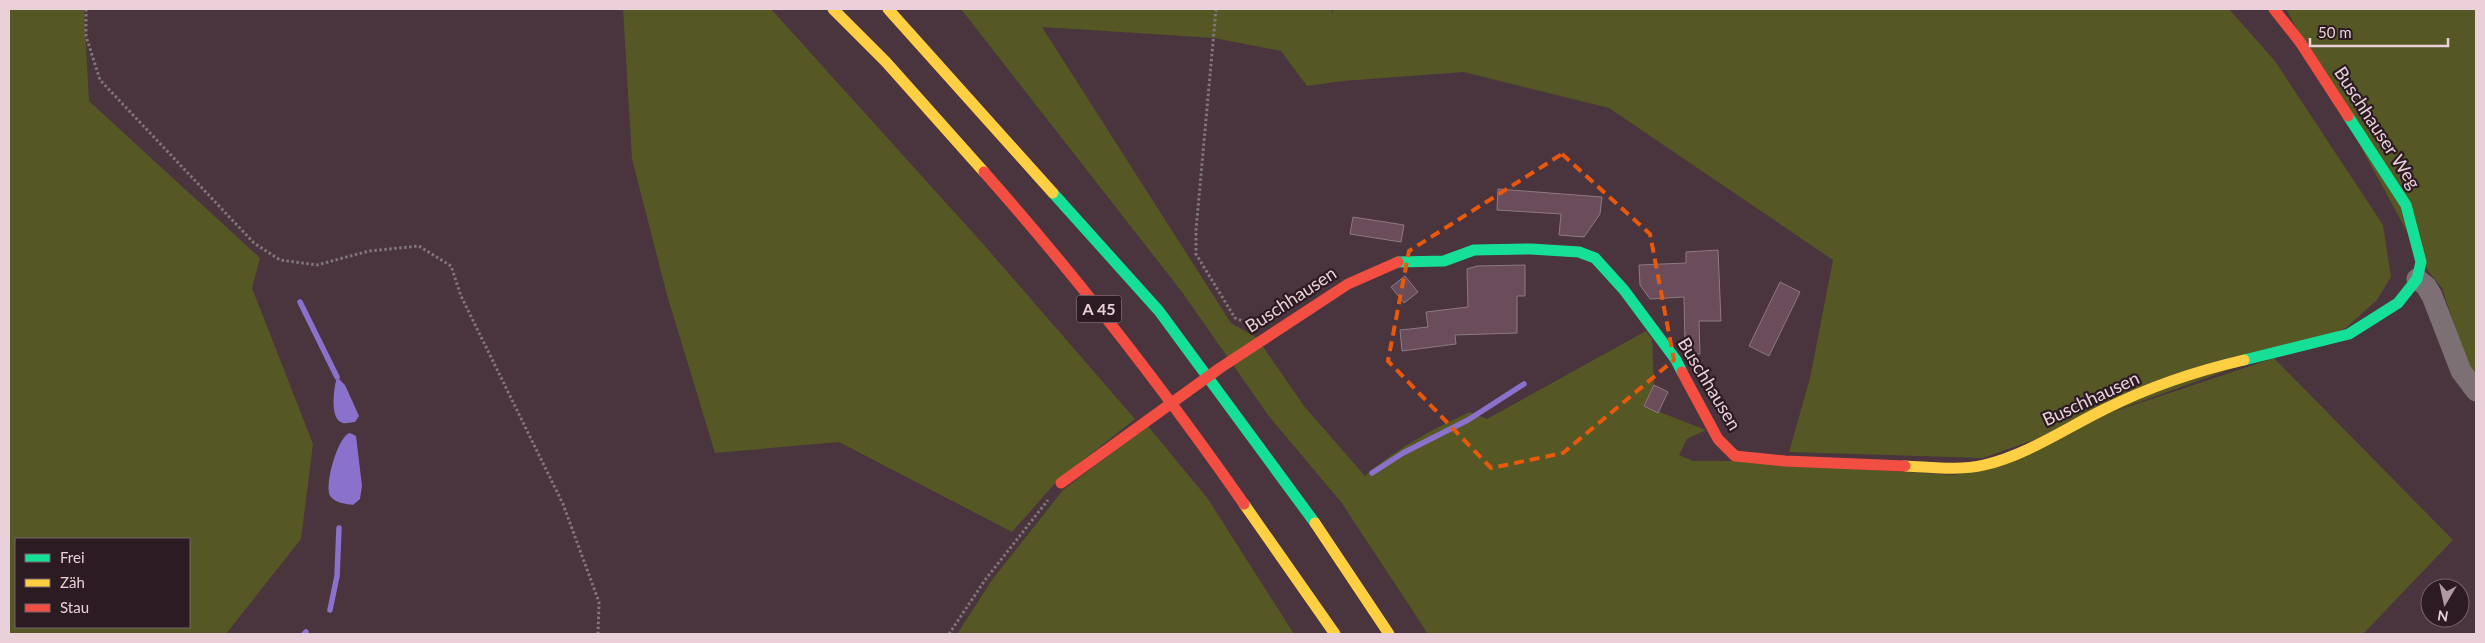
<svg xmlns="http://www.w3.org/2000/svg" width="2485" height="643" font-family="Lato,sans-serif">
	<rect width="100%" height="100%" fill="#4a343d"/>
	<!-- green -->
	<g fill="#555725" fill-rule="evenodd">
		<path d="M9,9H84L89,101L260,258L252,288L313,444L301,539L226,634H9ZM189,539V627H16V539Z"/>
		<path d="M623,9H771L984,245L1135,419L1058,480L1012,532L839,442L715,453L667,295L632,159Z"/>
		<path d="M961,9H1332L1333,16V9H2229L2275,61L2383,225L2391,277L2377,300L2346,328L1983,458L1789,452L1810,378L1833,260L1609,108L1464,72L1343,81L1307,86L1281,51L1214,38L1042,27L1231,323L1257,338L1304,406L1365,476C1396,448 1433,429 1470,412L1487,419L1646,331L1652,339L1654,385L1644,406L1706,430L1687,439L1679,455L1693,461H1732L1955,475L2110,413L2274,358L2453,540L2363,634H1428L1341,502L1268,415L1182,292Z"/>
		<path d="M2286,9H2476V379L2468,367L2442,288L2429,272Z"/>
		<path d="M1148,426L1208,499L1294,634H957L992,580L1063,490Z"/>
	</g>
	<!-- water -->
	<g fill="#8a72cc">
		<path d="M337,377L345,385L359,416L355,422C351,422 347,424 343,423C329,420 334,387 337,377Z"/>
		<path d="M350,433L356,436L362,486L360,499L353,505C346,504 336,503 331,497C323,488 338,435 350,433Z"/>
	</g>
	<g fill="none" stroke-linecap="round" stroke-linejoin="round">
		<!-- stream -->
		<g stroke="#8a72cc" stroke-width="5.5">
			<path d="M300,302L337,377"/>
			<path d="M1372,473L1403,453L1468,420L1524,384"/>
			<path d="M330,610L337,576L339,528"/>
			<path d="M304,634L306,632"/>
		</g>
	</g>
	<!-- building -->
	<g fill="#6a4c5a" stroke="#8e7a82">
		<path d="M1498,189L1602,197L1600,214L1584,237L1559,235L1561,214L1497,210Z"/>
		<path d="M1353,217L1404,225L1401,242L1350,234Z"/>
		<path d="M1718,250L1721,321H1699L1700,354H1691L1685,346L1684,297L1650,299L1640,285L1639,265L1686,263V252Z"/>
		<path d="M1525,265V296H1517V333L1455,335L1456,344L1402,351L1400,330L1428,327L1426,312L1468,307L1467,269L1477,266Z"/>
		<path d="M1405,276L1418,292L1404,303L1391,287Z"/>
		<path d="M1780,282L1800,292L1769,356L1749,346Z"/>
		<path d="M1654,385L1668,392L1658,413L1644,406Z"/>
	</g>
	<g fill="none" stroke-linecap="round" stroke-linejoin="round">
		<!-- path -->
		<g stroke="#81767a" stroke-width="3" stroke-dasharray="2.5 2.5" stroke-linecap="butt">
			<path d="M86,9V36L100,80L254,243L280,260L317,265L369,251L419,246L451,266L461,296L563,504L599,602L598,634"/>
			<path d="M1216,9L1196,230V254L1235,318L1248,323"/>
			<path d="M949,634L985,580L1048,500"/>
		</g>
		<!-- street -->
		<path stroke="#7d7075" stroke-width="21" d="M2417,279L2426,286L2432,296L2461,371L2476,391"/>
		<!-- fast -->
		<g stroke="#16e098" stroke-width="11">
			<path d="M1053,193L1159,311L1315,523"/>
			<path d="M1398,262L1444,261L1474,250L1531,249L1579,252L1595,258L1624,290L1676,360L1682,372"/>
			<path d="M2244,360L2349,334L2398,303L2417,279L2421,262L2406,205L2348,116"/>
		</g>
		<!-- slow -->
		<g stroke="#ffcf43" stroke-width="11">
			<path d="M833,9L886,62L984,172"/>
			<path d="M888,9L1053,193"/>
			<path d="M1905,466C1931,467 1959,471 1984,465C2027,455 2066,428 2105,409C2149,387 2196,371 2244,360"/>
			<path d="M1244,504L1335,634"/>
			<path d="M1315,523L1389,634"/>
		</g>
		<!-- jam -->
		<g stroke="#f24e42" stroke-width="11">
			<path d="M2274,9L2300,42L2348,116"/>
			<path d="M984,172C1077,277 1163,388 1244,504"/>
			<path d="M1682,372L1718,439L1735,456L1785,461L1905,466"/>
			<path d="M1061,483L1220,368L1348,284L1398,262"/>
		</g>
	</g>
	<!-- marked area -->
	<path fill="none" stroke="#e8590c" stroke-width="4" stroke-dasharray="10 6" stroke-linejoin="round" d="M1562,154L1650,234L1674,360L1563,453L1491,468L1388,361L1409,251Z"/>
	<g text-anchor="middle" stroke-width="4.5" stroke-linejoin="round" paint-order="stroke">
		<!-- shield labels -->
		<rect fill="#2c1b22" stroke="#b09aa2" stroke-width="1" x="1076.5" y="295.5" width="45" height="27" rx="4"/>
		<g font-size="16" font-weight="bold" fill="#e9d0d9">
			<text x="1099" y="315">A 45</text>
		</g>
		<!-- street labels -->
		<g font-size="18" fill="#e9d0d9" stroke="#2c1b22">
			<text transform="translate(2377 128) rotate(57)" y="6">Buschhauser Weg</text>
			<text transform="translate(1291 300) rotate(-33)" y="6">Buschhausen</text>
			<text transform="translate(1709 384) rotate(59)" y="6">Buschhausen</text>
			<text transform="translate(2091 399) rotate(-25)" y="6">Buschhausen</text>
		</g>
	</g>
	<!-- border -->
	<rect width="2485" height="643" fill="none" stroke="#e9d0d9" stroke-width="20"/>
	<!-- legend -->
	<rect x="15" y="538" width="175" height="90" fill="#2c1b22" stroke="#78636b"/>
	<rect x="25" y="554" width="25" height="8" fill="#16e098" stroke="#78636b"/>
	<text x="60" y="563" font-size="15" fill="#e9d0d9">Frei</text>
	<rect x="25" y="579" width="25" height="8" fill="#ffcf43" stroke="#78636b"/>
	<text x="60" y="588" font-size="15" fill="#e9d0d9">Zäh</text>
	<rect x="25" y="604" width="25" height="8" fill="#f24e42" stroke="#78636b"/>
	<text x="60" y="613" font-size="15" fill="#e9d0d9">Stau</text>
	<!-- north arrow -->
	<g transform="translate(2445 603) rotate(189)"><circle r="24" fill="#2c1b22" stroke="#78636b"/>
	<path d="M0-4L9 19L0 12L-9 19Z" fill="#b199a2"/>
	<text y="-8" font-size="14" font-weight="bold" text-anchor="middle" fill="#e9d0d9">N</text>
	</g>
	<!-- scale -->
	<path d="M2310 38v8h138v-8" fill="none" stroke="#e9d0d9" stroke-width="2.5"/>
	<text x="2318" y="38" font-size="15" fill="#e9d0d9" stroke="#2c1b22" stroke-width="4" paint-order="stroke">50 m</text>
</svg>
